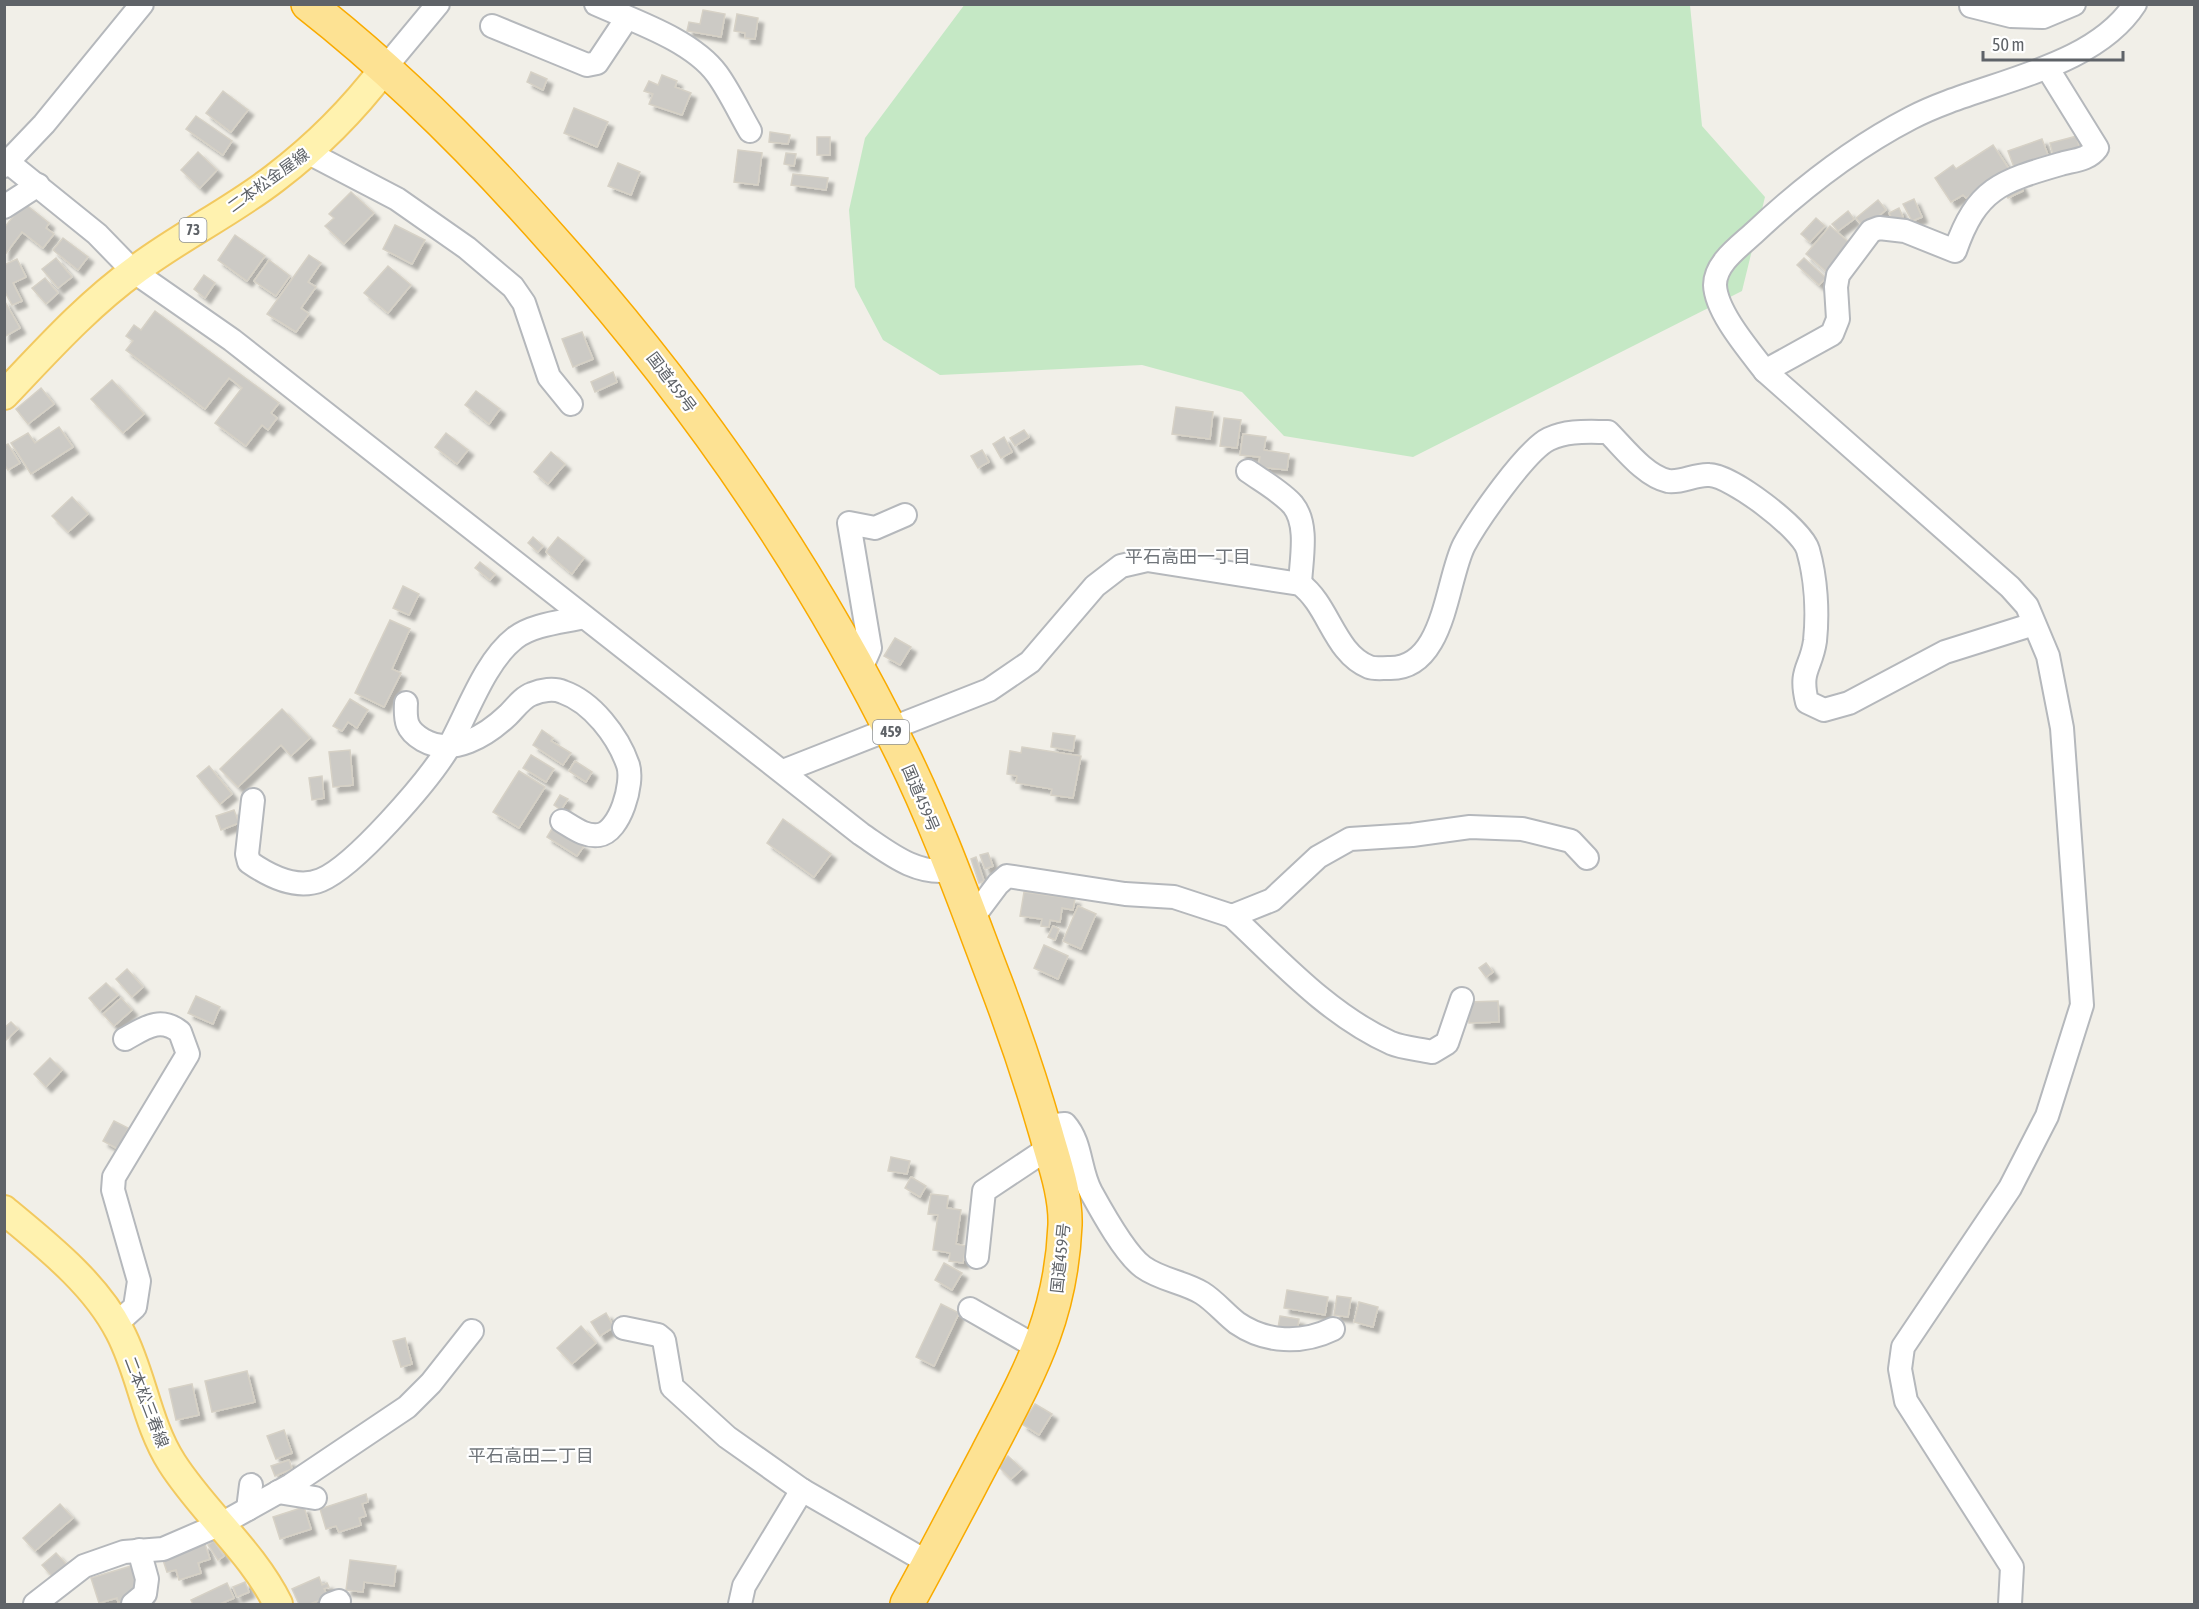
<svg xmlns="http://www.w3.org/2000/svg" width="2199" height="1609" font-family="'Asap Condensed','Noto Sans JP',sans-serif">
	<defs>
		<filter id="shadow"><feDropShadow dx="5.5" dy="5.5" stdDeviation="1.5" flood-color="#0004"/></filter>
	</defs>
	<rect width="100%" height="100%" fill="#f1efe8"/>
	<!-- green -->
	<path fill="#c5e8c5" d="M965,4L1690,5L1702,126L1765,197L1742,291L1413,457L1284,436L1242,392L1142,365L940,375L883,340L855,287L849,210L865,138Z"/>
	<!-- building -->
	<g fill="#cccac5" stroke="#d6d1c6" stroke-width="1.5" filter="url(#shadow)">
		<path d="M703,10L725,14L721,37L687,31L689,22L700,24Z"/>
		<path d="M737,14L758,18L755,39L745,38V33L734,31Z"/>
		<path d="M531,72L547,79L543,90L527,82Z"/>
		<path d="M662,75L677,81L675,87L691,93L682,115L649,104L653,94L644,91L649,81L658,85Z"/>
		<path d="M223,91L248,110L231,132L206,113Z"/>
		<path d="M574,108L608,122L597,147L564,133Z"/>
		<path d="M196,116L232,141L223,155L186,129Z"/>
		<path d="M770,132L790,135L788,144L769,142Z"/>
		<path d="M2077,136L2080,153L2054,159L2050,143Z"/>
		<rect x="817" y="137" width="13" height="18"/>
		<path d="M2042,139L2049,158L2015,170L2008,151Z"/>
		<path d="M1993,145L2009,169L1966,198L1963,195L1951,202L1935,178L1953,165L1956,169Z"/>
		<path d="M738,150L762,153L758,185L734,182Z"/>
		<path d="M198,152L217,170L200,188L181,170Z"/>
		<path d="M786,153L796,154L794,166L784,164Z"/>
		<path d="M618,163L640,172L631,195L608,186Z"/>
		<path d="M793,174L828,178L826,190L791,185Z"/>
		<path d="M2019,182L2023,191L2008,198L2004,189Z"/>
		<path d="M351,192L374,213L344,244L325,226L334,218L329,214Z"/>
		<path d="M1914,199L1922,217L1912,221L1903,204Z"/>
		<path d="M1878,200L1886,210L1864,228L1856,218Z"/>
		<path d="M24,203L49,223L46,228L54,234L43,248L22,232L4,256V228Z"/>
		<path d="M1899,208L1903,217L1894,222L1889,213Z"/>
		<path d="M1848,211L1854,219L1838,231L1832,224Z"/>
		<path d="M1816,218L1825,226L1810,242L1801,234Z"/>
		<path d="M395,225L425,240L412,264L383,249Z"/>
		<path d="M1830,226L1852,245L1828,273L1806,254Z"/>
		<path d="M235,235L265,256L247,281L218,260Z"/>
		<path d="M63,238L88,257L78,270L53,250Z"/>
		<path d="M309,255L321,263L308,282L316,287L301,308L309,314L296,332L267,314Z"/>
		<path d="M56,258L72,277L58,288L42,269Z"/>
		<path d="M1804,258L1826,278L1819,285L1797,265Z"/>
		<path d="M17,259L26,277L13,283L22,301L12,305L4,290V265Z"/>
		<path d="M269,260L290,276L276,296L254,281Z"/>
		<path d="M388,266L411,285L388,313L364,293Z"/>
		<path d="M204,275L215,283L205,298L194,289Z"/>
		<path d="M45,278L58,293L46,304L32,288Z"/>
		<path d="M4,300L20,328L4,337Z"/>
		<path d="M155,311L279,403L271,413L277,418L268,430L262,425L246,446L215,423L242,388L229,378L205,409L126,350L133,341L126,336L134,325L141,330Z"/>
		<path d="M582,332L593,359L573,367L562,339Z"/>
		<path d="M613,372L617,382L595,392L591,382Z"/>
		<path d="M112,380L144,414L123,433L91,399Z"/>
		<path d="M41,388L54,404L28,424L16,409Z"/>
		<path d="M476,391L500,409L489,424L465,405Z"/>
		<path d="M1176,407L1213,412L1210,439L1172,434Z"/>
		<path d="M1224,418L1241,420L1237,448L1220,446Z"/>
		<path d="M59,427L73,447L31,474L11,443L28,433L35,443Z"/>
		<path d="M1024,430L1029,437L1015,446L1010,438Z"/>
		<path d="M446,433L468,450L457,464L435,447Z"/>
		<path d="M1243,434L1266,437L1264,450L1289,454L1287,470L1258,467L1260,457L1240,455Z"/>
		<path d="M1004,437L1012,452L1001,458L993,444Z"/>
		<path d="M8,444L20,463L8,470L4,464V446Z"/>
		<path d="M982,450L989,462L978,468L971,456Z"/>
		<path d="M551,452L565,464L548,484L534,472Z"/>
		<path d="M72,497L88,514L68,532L52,516Z"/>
		<path d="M533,537L543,546L538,552L528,543Z"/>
		<path d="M558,537L584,558L572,574L546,552Z"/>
		<path d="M480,562L495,574L490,580L475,568Z"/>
		<path d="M403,586L419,594L409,615L393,608Z"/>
		<path d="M390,620L410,629L392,669L401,673L384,707L355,693Z"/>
		<path d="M895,638L911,647L900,665L884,656Z"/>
		<path d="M350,699L368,710L357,728L348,722L342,731L333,726Z"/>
		<path d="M282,709L310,738L291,756L281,745L238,787L220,769Z"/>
		<path d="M542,730L553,738L551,741L571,753L563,765L533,745Z"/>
		<path d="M1053,733L1075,736L1073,751L1051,747Z"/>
		<path d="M1022,747L1081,756L1073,798L1051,795L1052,789L1016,783L1017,776L1007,774L1010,751L1021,753Z"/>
		<path d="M350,750L353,785L333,787L329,752Z"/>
		<path d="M531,755L554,769L546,782L523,768Z"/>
		<path d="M575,761L592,772L586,782L569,771Z"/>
		<path d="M209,766L232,794L220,804L197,776Z"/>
		<path d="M519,771L545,787L519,828L493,812Z"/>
		<path d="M322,776L324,798L312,800L309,778Z"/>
		<path d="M560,795L568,799L561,810L554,805Z"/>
		<path d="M234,810L239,823L221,830L216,816Z"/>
		<path d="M783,819L831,854L814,877L767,843Z"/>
		<path d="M553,827L584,846L577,856L547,837Z"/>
		<path d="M988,853L993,866L985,869L980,855Z"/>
		<path d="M976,857L984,881L979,883L971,859Z"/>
		<path d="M1024,892L1075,899L1073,910L1062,908L1060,922L1050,920L1049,927L1041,926L1042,919L1020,916Z"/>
		<path d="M1078,906L1096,914L1081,949L1063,941Z"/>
		<path d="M1053,926L1059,929L1055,940L1048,937Z"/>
		<path d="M1044,945L1068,956L1058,979L1034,968Z"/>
		<path d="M1486,963L1493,972L1486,977L1479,968Z"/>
		<path d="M127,969L143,987L132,997L116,979Z"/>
		<path d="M106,983L118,995L100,1011L89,998Z"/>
		<path d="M196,996L220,1007L213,1024L188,1013Z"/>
		<path d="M121,998L132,1010L114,1026L103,1014Z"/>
		<path d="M1498,1001L1499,1022L1469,1023L1468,1002Z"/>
		<path d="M11,1022L18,1029L6,1040L4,1028Z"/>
		<path d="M50,1058L62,1070L46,1087L34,1074Z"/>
		<path d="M114,1121L128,1128L118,1149L103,1141Z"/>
		<path d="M891,1157L910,1161L907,1174L888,1171Z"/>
		<path d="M911,1177L926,1186L920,1197L905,1188Z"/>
		<path d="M931,1194L948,1196L947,1208L961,1210L956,1244L966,1246L963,1263L949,1261L950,1253L933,1250L938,1215L928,1214Z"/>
		<path d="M944,1263L962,1273L952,1290L935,1280Z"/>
		<path d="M1287,1290L1328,1297L1325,1315L1284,1308Z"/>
		<path d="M1337,1296L1351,1298L1348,1317L1334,1315Z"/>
		<path d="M1359,1302L1378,1307L1373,1327L1354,1322Z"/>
		<path d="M941,1304L959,1313L934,1366L916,1357Z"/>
		<path d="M606,1313L614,1327L600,1336L591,1322Z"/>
		<path d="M1280,1316L1299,1319L1297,1332L1278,1328Z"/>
		<path d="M581,1326L596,1343L572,1364L557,1348Z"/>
		<path d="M405,1338L412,1364L401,1367L393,1341Z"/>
		<path d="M247,1371L255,1402L212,1412L205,1381Z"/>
		<path d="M192,1384L199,1415L176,1420L169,1389Z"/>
		<path d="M1035,1404L1052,1414L1039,1435L1022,1424Z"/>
		<path d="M284,1430L292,1453L276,1459L267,1436Z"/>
		<path d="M1008,1456L1022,1469L1011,1479L998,1466Z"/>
		<path d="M289,1460L292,1469L275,1476L271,1466Z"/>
		<path d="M366,1494L368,1502L362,1504L366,1516L359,1518L361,1525L339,1532L336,1526L326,1529L320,1509Z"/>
		<path d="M60,1504L73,1518L35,1551L23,1538Z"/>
		<path d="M304,1507L311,1529L280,1539L273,1517Z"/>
		<path d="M214,1541L224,1556L218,1560L208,1545Z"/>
		<path d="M205,1544L210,1559L198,1563L201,1573L179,1580L176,1570L167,1572L162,1557Z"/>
		<path d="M56,1553L71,1569L57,1582L42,1565Z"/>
		<path d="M350,1560L396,1566L394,1586L364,1582L363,1592L346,1590Z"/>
		<path d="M131,1566L139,1592L129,1599L118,1602L117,1598L99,1603L91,1578Z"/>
		<path d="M319,1577L322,1585L327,1583L329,1587L324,1589L328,1597L310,1604H299L292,1589Z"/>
		<path d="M245,1582L249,1592L237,1597L233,1587Z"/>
		<path d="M227,1583L234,1598L220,1604H193L191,1600Z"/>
	</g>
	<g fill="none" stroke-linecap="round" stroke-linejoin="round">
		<!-- minor casing -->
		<g stroke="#b5b8bc" stroke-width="26">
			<g id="minor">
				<path d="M596,4C634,21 692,40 717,74C730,92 739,112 750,131"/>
				<path d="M1971,6L2011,16L2043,17L2074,4"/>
				<path d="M492,26L587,65L597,63L627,18"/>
				<path d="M384,69L438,4"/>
				<path d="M307,152L397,199L467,248L513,287L524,303L549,377L571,404"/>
				<path d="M9,163L97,234L133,271L232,340L861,834C889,853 916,876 952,870"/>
				<path d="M4,166L44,124L142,4"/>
				<path d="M4,207L38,185"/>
				<path d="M1765,371L1832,334L1838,319L1836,287L1838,275L1871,231L1879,228L1905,231L1955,251C1977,187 2002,181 2064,163C2077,160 2089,159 2097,148L2048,69"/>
				<path d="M1248,471C1262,481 1282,492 1293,505C1309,525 1301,560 1300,584"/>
				<path d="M860,671L870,648L849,523L875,528L905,515"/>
				<path d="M406,703C405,721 406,730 423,740C453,757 487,735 508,715C515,708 523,697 532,694C541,690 554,688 563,692C592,702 618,736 628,765C634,783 620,832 599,835C585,837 574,828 562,821"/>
				<path d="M783,771L989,690L1030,662L1095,586L1121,566L1147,560L1300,584C1329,605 1334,653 1369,667C1374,669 1382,668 1388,668C1445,671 1446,580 1464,545C1477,521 1526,450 1549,439C1568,430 1588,432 1608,432C1624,448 1645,476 1668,481C1682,483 1695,474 1709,475C1731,475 1802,529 1808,550C1816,578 1818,612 1815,641C1811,669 1799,669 1807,702L1824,710L1849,703L1945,652L2034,624"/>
				<path d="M253,800L247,854L249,862C269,876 297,890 321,880C355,866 427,782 447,750C467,715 484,662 515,638C533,624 563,622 584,617"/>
				<path d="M1232,916C1281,962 1329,1015 1391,1043C1403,1048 1419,1049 1432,1052L1447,1043L1462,999"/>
				<path d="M971,920L998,884L1007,876L1125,894L1174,897L1232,916L1272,900L1318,857L1350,839L1412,835L1470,827L1522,829L1571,841L1587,858"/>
				<path d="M1044,1126L1065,1124C1082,1143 1079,1170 1091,1192C1102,1212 1125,1254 1143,1267C1161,1280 1184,1282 1202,1293C1215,1301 1225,1314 1237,1323C1266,1343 1302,1344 1333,1329"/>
				<path d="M977,1257L984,1191L1050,1147"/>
				<path d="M970,1309L1040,1349"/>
				<path d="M116,1324L135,1307L139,1281L113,1190L114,1177L188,1054L180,1032C160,1016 145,1028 125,1039"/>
				<path d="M624,1328L658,1335L664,1340L672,1387L727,1437L802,1490L929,1563"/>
				<path d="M278,1492L315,1498"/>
				<path d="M248,1509L251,1485"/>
				<path d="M35,1604L84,1566L124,1552L163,1549L221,1524L291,1485L407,1407L431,1383L472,1331"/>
				<path d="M133,1604L145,1594L147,1579L139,1550"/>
				<path d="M331,1604L339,1601"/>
				<path d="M740,1604L744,1586L802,1490"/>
				<path d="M2010,1604L2012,1567L1906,1401L1900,1369L1903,1347L2010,1188L2047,1116L2082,1005L2062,728L2048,656L2027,606L2010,587L1765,371C1749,350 1716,312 1715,285C1715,263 1740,246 1755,232C1803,187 1853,148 1911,118C1979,82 2091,72 2135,4"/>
			</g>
		</g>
		<!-- major casing -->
		<g stroke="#f2c960" stroke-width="32">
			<g id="major">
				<path d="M4,395C46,351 87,305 137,269C181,236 231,212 275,178C317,146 352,111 384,69"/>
				<path d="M4,1210C46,1245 95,1283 120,1332C142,1374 146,1422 172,1463C204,1513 252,1551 278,1604"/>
			</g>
		</g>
		<!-- highway casing -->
		<g stroke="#f9ab00" stroke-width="36">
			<path id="highway" d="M308,4C400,76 482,159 559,247C695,400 812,569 902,753C938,826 966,905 995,981C1014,1031 1031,1081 1046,1133C1054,1162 1066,1194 1065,1225C1061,1319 1029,1373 987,1454C960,1505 934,1555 907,1604"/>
		</g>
		<!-- minor -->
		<use href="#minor" stroke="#fff" stroke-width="22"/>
		<!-- major -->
		<use href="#major" stroke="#fff2af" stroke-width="28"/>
		<!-- highway -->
		<use href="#highway" stroke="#fde293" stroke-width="33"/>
	</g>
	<g text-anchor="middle" stroke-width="4.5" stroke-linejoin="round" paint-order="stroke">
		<!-- shield labels -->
		<g fill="#fff" stroke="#8f9295" stroke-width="1.5">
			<rect x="179.5" y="218" width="27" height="24" rx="4.5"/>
			<rect x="873" y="720" width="36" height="24" rx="4.5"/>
		</g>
		<g font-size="15" font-weight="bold" fill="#5f6368">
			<text x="193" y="235">73</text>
			<text x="891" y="737">459</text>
		</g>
		<!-- street labels -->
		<g font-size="16" fill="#5f6368" stroke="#fff">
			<text transform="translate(268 180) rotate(-36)" y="6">二本松金屋線</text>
			<text transform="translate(672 382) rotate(53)" y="6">国道459号</text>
			<text transform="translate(921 798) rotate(67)" y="6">国道459号</text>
			<text transform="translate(1060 1258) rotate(-84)" y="6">国道459号</text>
			<text transform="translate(147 1402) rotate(69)" y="6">二本松三春線</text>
		</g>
		<!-- neighbourhood labels -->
		<g font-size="18" fill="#70757a" stroke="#fff">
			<text x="1188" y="563">平石高田一丁目</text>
			<text x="531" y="1462">平石高田二丁目</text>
		</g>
	</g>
	<!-- border -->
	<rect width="2199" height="1609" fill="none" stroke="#5f6368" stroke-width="12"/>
	<!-- scale -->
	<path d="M1983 51v9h140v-9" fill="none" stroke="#5f6368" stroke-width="3"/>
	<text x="1992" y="51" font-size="18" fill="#5f6368" stroke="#ffffff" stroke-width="4.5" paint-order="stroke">50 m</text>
</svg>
